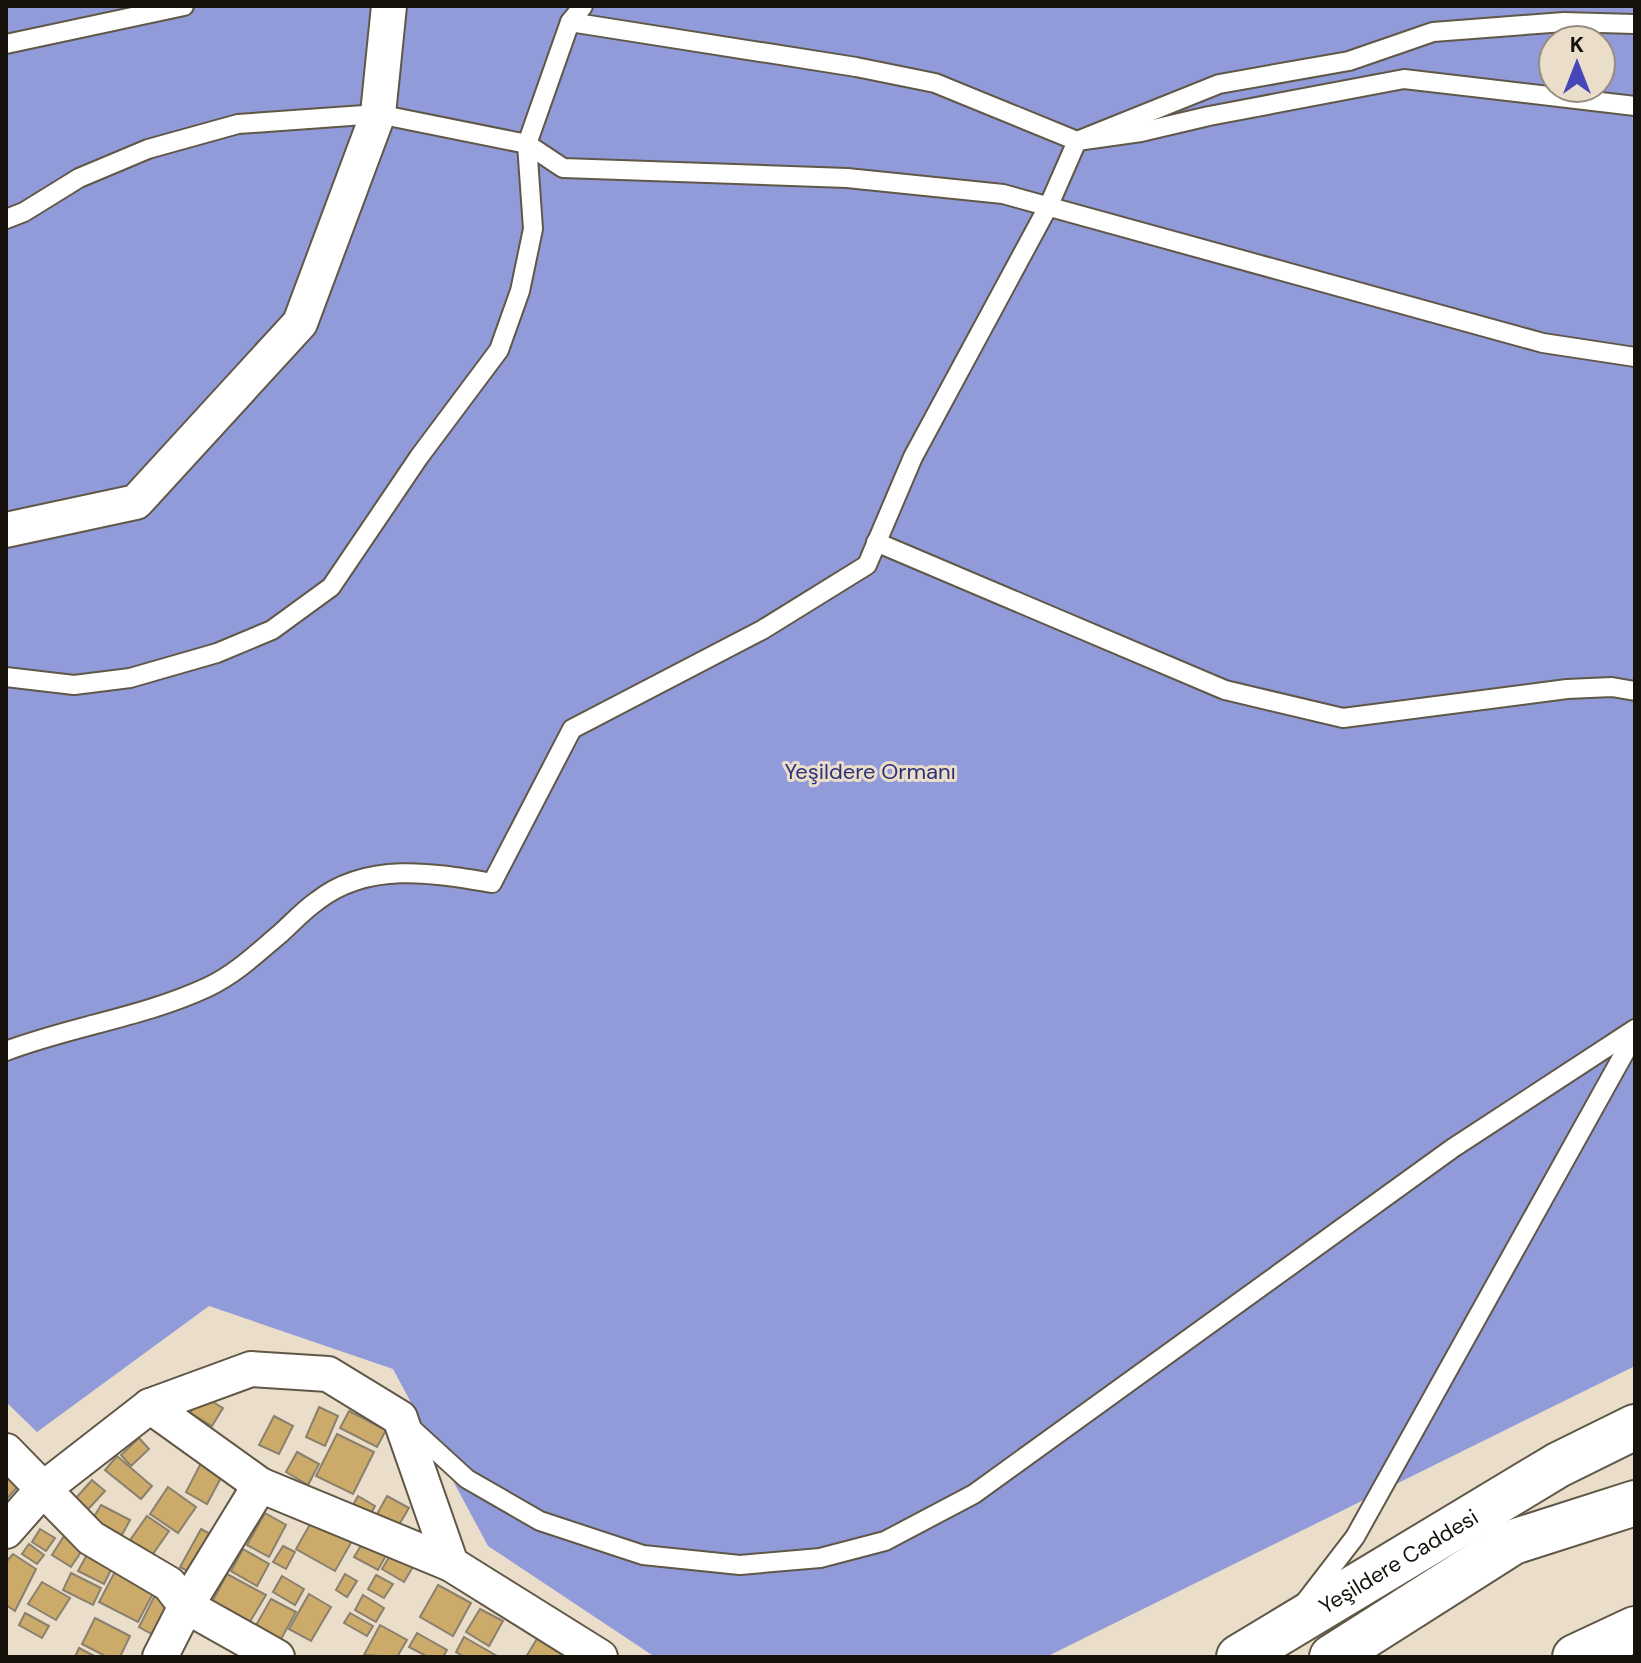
<svg xmlns="http://www.w3.org/2000/svg" width="1641" height="1663" font-family="'DM Sans',sans-serif">
	<rect width="100%" height="100%" fill="#eadeca"/>
	<!-- forest -->
	<path fill="#929bda" fill-rule="evenodd" d="M6,6H1635V1366L1046,1657H655L488,1546L393,1369L209,1306L37,1432L6,1402ZM1553,40H1601V88H1553Z"/>
	<!-- building -->
	<g fill="#ccaa69" stroke="#8a806e" stroke-width="2">
		<path d="M201,1395L223,1408L212,1426L190,1413Z"/>
		<path d="M319,1407L338,1416L325,1446L306,1437Z"/>
		<path d="M349,1411L386,1430L377,1447L340,1428Z"/>
		<path d="M274,1416L293,1426L279,1454L259,1445Z"/>
		<path d="M337,1434L374,1452L353,1494L316,1476Z"/>
		<path d="M139,1438L149,1449L131,1466L121,1455Z"/>
		<path d="M297,1452L319,1464L308,1485L286,1472Z"/>
		<path d="M117,1456L152,1486L141,1499L105,1470Z"/>
		<path d="M201,1463L223,1474L207,1504L186,1492Z"/>
		<path d="M6,1474L19,1485L6,1500Z"/>
		<path d="M92,1480L105,1491L80,1518L68,1507Z"/>
		<path d="M168,1487L196,1507L178,1533L150,1514Z"/>
		<path d="M358,1496L375,1506L370,1515L353,1505Z"/>
		<path d="M387,1496L409,1508L397,1528L376,1516Z"/>
		<path d="M101,1505L130,1520L122,1535L92,1520Z"/>
		<path d="M265,1513L286,1525L269,1557L247,1545Z"/>
		<path d="M147,1516L169,1531L150,1558L128,1543Z"/>
		<path d="M313,1519L352,1541L335,1571L296,1549Z"/>
		<path d="M40,1529L55,1538L46,1551L32,1542Z"/>
		<path d="M201,1529L216,1537L195,1575L180,1567Z"/>
		<path d="M64,1536L83,1549L71,1567L52,1555Z"/>
		<path d="M365,1539L388,1552L378,1570L354,1557Z"/>
		<path d="M29,1544L44,1555L37,1564L22,1554Z"/>
		<path d="M283,1546L295,1552L286,1569L273,1562Z"/>
		<path d="M243,1549L269,1564L257,1586L231,1571Z"/>
		<path d="M89,1551L114,1564L104,1584L78,1571Z"/>
		<path d="M392,1552L414,1565L404,1582L382,1569Z"/>
		<path d="M13,1554L36,1569L15,1611L6,1605V1562Z"/>
		<path d="M118,1566L157,1586L138,1622L99,1602Z"/>
		<path d="M71,1573L101,1588L93,1605L63,1590Z"/>
		<path d="M227,1574L266,1595L248,1625L211,1604Z"/>
		<path d="M345,1574L357,1581L347,1597L336,1590Z"/>
		<path d="M376,1575L393,1584L384,1598L368,1589Z"/>
		<path d="M282,1576L304,1589L295,1605L273,1592Z"/>
		<path d="M42,1582L70,1598L56,1620L28,1604Z"/>
		<path d="M438,1585L471,1603L453,1636L420,1617Z"/>
		<path d="M156,1593L175,1603L157,1637L139,1627Z"/>
		<path d="M309,1594L331,1607L311,1641L289,1629Z"/>
		<path d="M363,1595L384,1608L376,1622L355,1610Z"/>
		<path d="M271,1599L296,1612L280,1641L255,1627Z"/>
		<path d="M480,1609L503,1621L489,1646L466,1632Z"/>
		<path d="M25,1613L49,1626L42,1638L19,1625Z"/>
		<path d="M350,1613L373,1626L367,1636L344,1623Z"/>
		<path d="M95,1618L130,1636L120,1657H107L82,1644Z"/>
		<path d="M380,1625L407,1640L397,1657L364,1655Z"/>
		<path d="M417,1633L447,1650L443,1657H428L409,1647Z"/>
		<path d="M464,1637L497,1656L496,1657H465L456,1652Z"/>
		<path d="M538,1637L563,1651L559,1657H526Z"/>
		<path d="M79,1648L96,1657H75Z"/>
	</g>
	<g fill="none" stroke-linecap="round" stroke-linejoin="round">
		<!-- lane casing -->
		<g stroke="#605746" stroke-width="22">
			<g id="lane">
				<path d="M570,22L856,67L935,83L1077,141L1141,132L1209,116L1404,79L1635,106"/>
				<path d="M6,44L184,6"/>
				<path d="M6,219L24,212L79,178L148,149L238,124L378,114L527,144L563,168L847,178L1003,194L1543,343L1635,357"/>
				<path d="M876,542L1225,690L1343,718L1567,689L1612,687L1635,691"/>
				<path d="M6,677L74,685L130,678L217,653L272,630L331,587L419,457L499,350L520,291L533,229L527,144L570,22L583,6"/>
				<path d="M6,1051C72,1026 144,1017 208,987C237,973 257,953 281,933C293,922 304,910 317,901C368,861 434,873 492,883L572,729L762,630L867,565L913,457L1049,205L1077,141L1219,84L1349,61L1433,32L1564,22L1635,24"/>
				<path d="M409,1426L467,1479L540,1521L643,1555L740,1565L820,1558L885,1541L974,1494L1453,1148L1635,1029"/>
				<path d="M1305,1602L1355,1537L1635,1034"/>
			</g>
		</g>
		<!-- street casing -->
		<g stroke="#605746" stroke-width="38">
			<g id="street">
				<path d="M6,530L136,502L300,323L378,114L389,6"/>
				<path d="M150,1406L260,1485L451,1564"/>
				<path d="M6,1451L91,1538L169,1584L186,1606L277,1657"/>
				<path d="M6,1531L42,1490L150,1406L251,1369L328,1374L400,1418L451,1564L600,1657"/>
				<path d="M160,1657L186,1606L260,1485"/>
			</g>
		</g>
		<!-- secondary casing -->
		<g stroke="#605746" stroke-width="48">
			<path id="secondary" d="M1575,1657L1635,1629"/>
		</g>
		<!-- highway casing -->
		<g stroke="#605746" stroke-width="48">
			<g id="highway">
				<path id="s1" d="M1239,1657L1558,1465L1635,1427"/>
				<path d="M1332,1657L1513,1542L1635,1503"/>
			</g>
		</g>
		<!-- lane -->
		<use href="#lane" stroke="#fff" stroke-width="18"/>
		<!-- street -->
		<use href="#street" stroke="#fff" stroke-width="34"/>
		<!-- secondary -->
		<use href="#secondary" stroke="#fff" stroke-width="44"/>
		<!-- highway -->
		<use href="#highway" stroke="#fff" stroke-width="44"/>
	</g>
	<g text-anchor="middle" stroke-width="6" stroke-linejoin="round" paint-order="stroke">
		<!-- park labels -->
		<g font-size="22" fill="#2f307a" stroke="#eadeca">
			<text x="870" y="779">Yeşildere Ormanı</text>
		</g>
		<!-- street labels -->
		<g font-size="22" fill="#16120b" stroke="#eadeca">
			<text dy="8" stroke="none"><textPath href="#s1" startOffset="186">Yeşildere Caddesi</textPath></text>
		</g>
	</g>
	<!-- border -->
	<rect width="1641" height="1663" fill="none" stroke="#16120b" stroke-width="16"/>
	<!-- north arrow -->
	<g transform="translate(1577 64)"><circle r="38" fill="#eadeca" stroke="#958c7e" stroke-width="2"/>
	<path d="M0-6L14 30L0 20L-14 30Z" fill="#4746bb"/>
	<text y="-12" font-size="22" font-weight="bold" text-anchor="middle" fill="#16120b">K</text>
	</g>
</svg>
